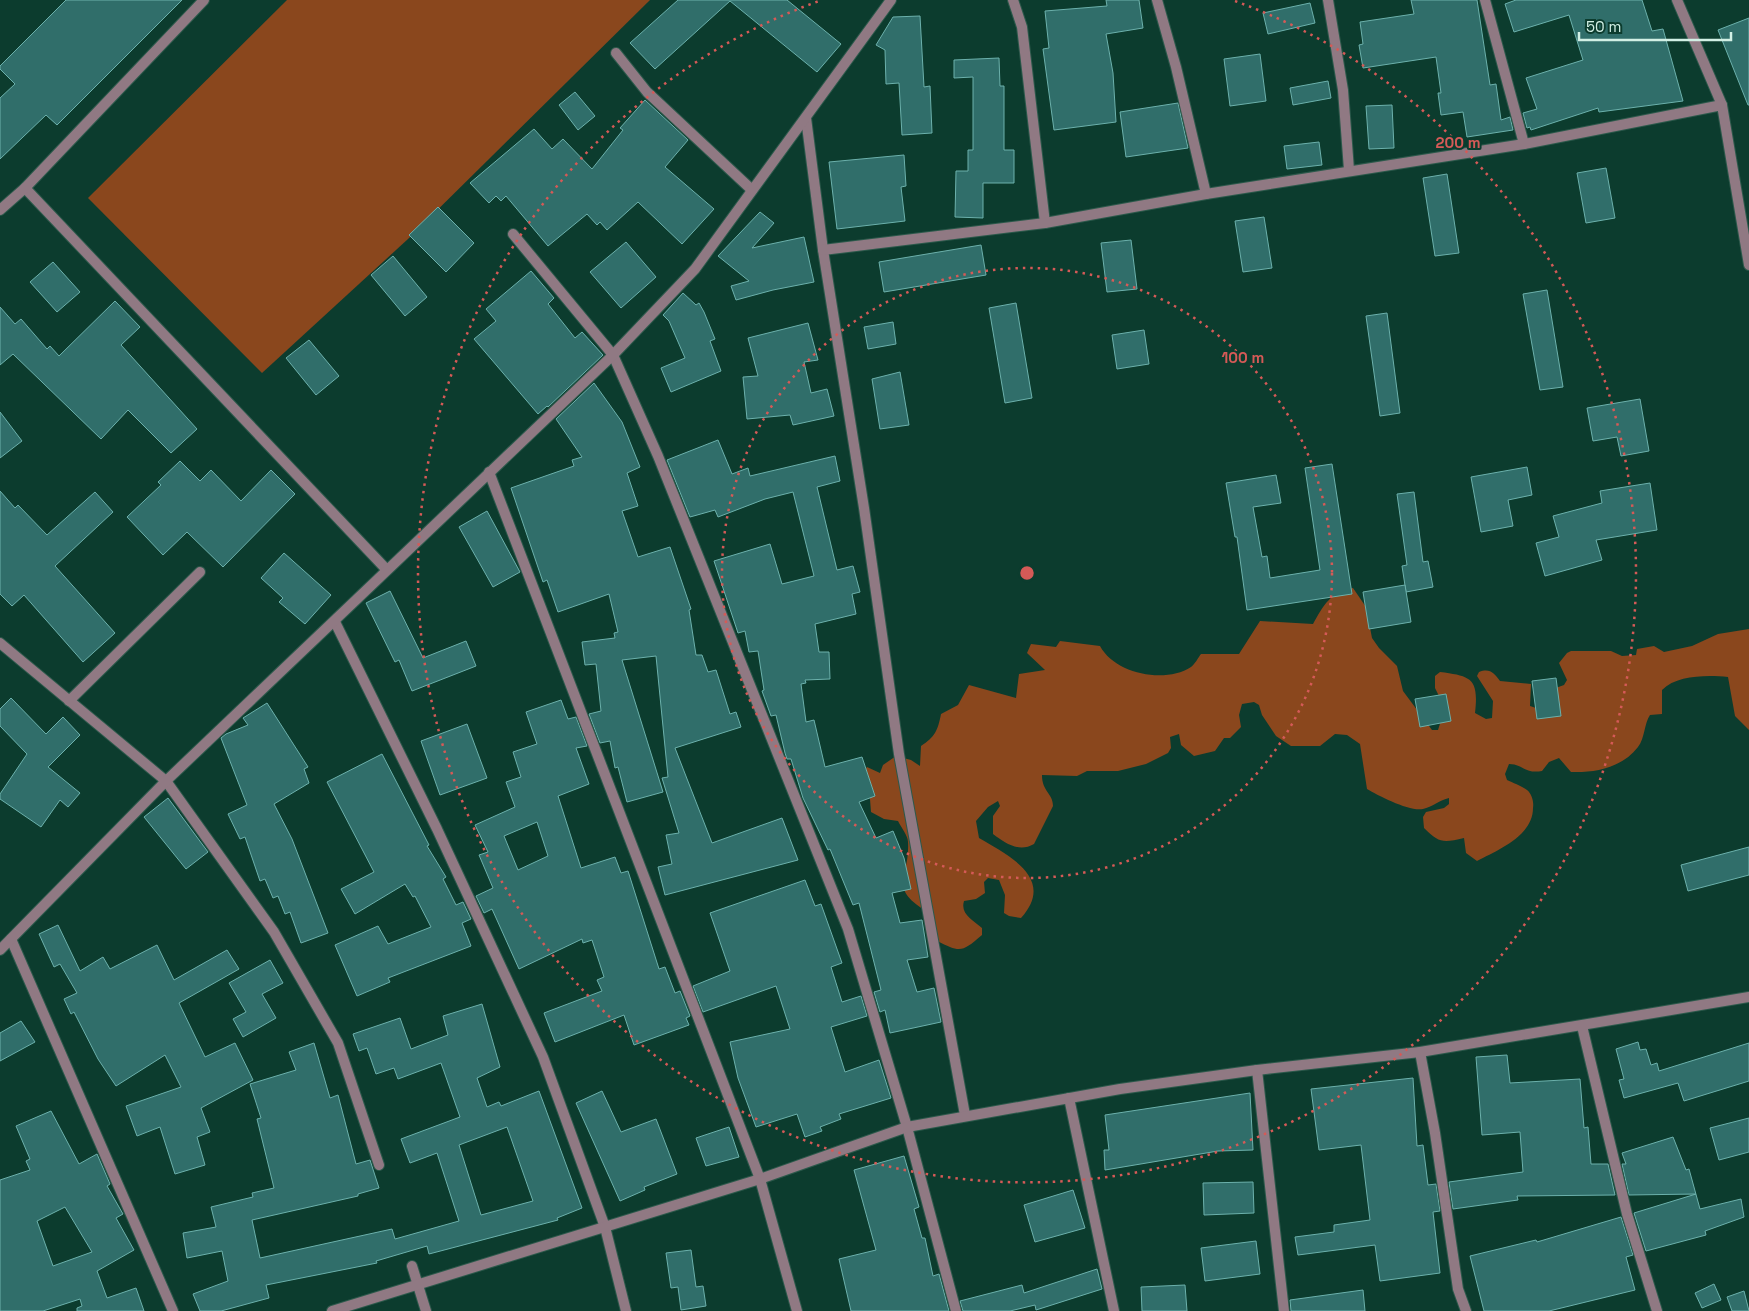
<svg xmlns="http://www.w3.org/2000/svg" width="1749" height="1311" font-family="'Space Grotesk',sans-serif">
	<rect width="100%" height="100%" fill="#0c3c2e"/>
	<!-- green -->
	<g fill="#8a471d">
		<path d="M287,0H650L408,239L262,373L88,198Z"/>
		<path d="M1353,588L1366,607L1372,638L1379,648L1397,666L1403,691L1432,730H1438L1445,708L1435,688V676L1440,672C1471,676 1479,678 1475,713L1486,719L1492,718L1493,701L1477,676L1479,672C1490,668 1494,673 1500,681L1531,684L1530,706L1536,708L1553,689L1564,685L1567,680L1559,663L1567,653L1571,651H1611L1622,656L1636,655L1637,649L1654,646L1664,652L1692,646L1718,634L1749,629V730L1735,716L1728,677C1707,675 1677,675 1662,690V714L1650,715C1644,724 1645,738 1638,747C1622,768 1594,773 1571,772L1559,758L1549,762L1542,771C1524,774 1523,764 1509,764L1505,774L1507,780C1513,783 1522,786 1527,790C1532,794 1534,802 1533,808C1533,836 1498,850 1477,861L1466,853L1464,838C1443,843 1439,843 1424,828L1423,817L1426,812L1444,808L1449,804V798C1440,800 1432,807 1423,809C1410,812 1379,796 1367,789L1360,744L1347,735L1335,734L1320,746H1291L1276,736L1262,715L1259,705L1254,702L1242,704L1239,715L1241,727L1230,738H1224L1215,751L1194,756L1181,745L1179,734L1170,737L1171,748L1168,753L1146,764L1118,771H1087L1077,776L1042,775C1042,792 1053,793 1053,806L1034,844C1019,853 1005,843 993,834V816L1000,806L998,801L988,807L976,821L979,838C1010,856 1056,879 1021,918L1009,916L1004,913L1005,895L999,880L988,878L984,882L985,893L976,899L964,901C960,914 973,920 982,928V935C962,952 961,953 937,941L929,913C886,887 910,880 908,842C908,836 901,827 898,821L884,819L871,812L870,799L859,778L867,767L880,773L883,765L896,756L911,760L920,766L921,746C935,737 938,730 941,714L958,705L969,685L1016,698L1019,674L1045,670L1027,653L1031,644L1056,647L1060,641L1100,646C1115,674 1165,684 1191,667C1195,664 1198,658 1201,654H1239L1260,621L1313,624C1323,606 1331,591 1353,588Z"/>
	</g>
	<!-- building -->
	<g fill="#306e6a" stroke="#6cb1ac" fill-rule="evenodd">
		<path d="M66,0H182L57,125L46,115L0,159V98L15,84L0,69V66Z"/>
		<path d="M678,0H787L841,44L817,72L730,1L655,69L630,43Z"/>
		<path d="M1106,0H1139L1143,28L1106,34L1113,73L1116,122L1054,130L1043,49L1049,48L1045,11L1107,6Z"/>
		<path d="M1411,0H1477L1490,85L1496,84L1501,120L1510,117L1513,130L1467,137L1463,112L1441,115L1438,93H1441L1436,57L1363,68L1359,45L1363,44L1360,22L1414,14Z"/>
		<path d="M1516,0H1642L1652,31L1663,29L1683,101L1599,112L1598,108L1531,130L1530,127L1527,128L1523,113L1537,109L1526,78L1583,60L1569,15L1514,32L1505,4Z"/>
		<path d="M1310,3L1315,23L1268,34L1263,13Z"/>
		<path d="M920,16L924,87L930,86L932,133L902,135L899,83L886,84L885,50L876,45L893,17Z"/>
		<path d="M1749,18V105H1748L1718,30Z"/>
		<path d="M1260,54L1266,101L1230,106L1224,59Z"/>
		<path d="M999,58L1000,86H1004V150H1014V183H983V218L955,217L956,171H968V150H973V77L954,78V60Z"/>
		<path d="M1328,81L1331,98L1293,105L1290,88Z"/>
		<path d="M575,92L595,116L578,130L559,105Z"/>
		<path d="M645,100L688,140L665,167L714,209L682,244L638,202L607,230L600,222L597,225L587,214L548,246L506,196L501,201L496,196L489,203L470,183L534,129L552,149L563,139L592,169L623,130L620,128Z"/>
		<path d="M1178,103L1188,148L1126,157L1120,112Z"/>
		<path d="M1392,105L1394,148L1369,149L1366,106Z"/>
		<path d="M1319,142L1322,165L1287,169L1284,146Z"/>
		<path d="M904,155L906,186L901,187L905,221L837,229L829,162Z"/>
		<path d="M1606,168L1615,218L1586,223L1577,173Z"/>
		<path d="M1447,174L1459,253L1435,256L1423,178Z"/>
		<path d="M438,207L474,243L446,272L409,235Z"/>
		<path d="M760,212L774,223L752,248L804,237L814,282L773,290L736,300L731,286L749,281L718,256Z"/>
		<path d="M1264,217L1272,268L1243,272L1235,221Z"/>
		<path d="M1131,240L1137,289L1107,292L1101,243Z"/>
		<path d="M626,242L656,277L621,308L590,272Z"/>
		<path d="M981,245L986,275L884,292L879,262Z"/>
		<path d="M393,256L427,297L405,316L371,275Z"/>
		<path d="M53,262L80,292L57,312L30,282Z"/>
		<path d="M531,271L554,298L548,304L575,338L582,332L603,355L548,407L547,406L538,414L474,339L496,321L486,309Z"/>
		<path d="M1547,290L1563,387L1540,390L1523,294Z"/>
		<path d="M683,293L696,305L699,303L704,312L715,339L710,341L721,371L671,392L661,368L685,358L669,321L663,315Z"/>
		<path d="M115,301L140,327L121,345L197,429L171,453L128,410L101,439L13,354L0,365V307L15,324L21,319L47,349L50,346L59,356Z"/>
		<path d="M1016,303L1032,398L1005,403L989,308Z"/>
		<path d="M1387,313L1400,413L1380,416L1366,316Z"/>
		<path d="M893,322L896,344L868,349L864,327Z"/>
		<path d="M808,323L818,360L804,362L811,393L827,389L834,416L793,425L790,415L747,419L743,377L758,376L748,338Z"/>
		<path d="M1144,330L1149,364L1117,369L1112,335Z"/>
		<path d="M309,340L339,376L316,395L286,358Z"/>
		<path d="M900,372L909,425L880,429L872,379Z"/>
		<path d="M594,383L622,422L640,467L627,473L638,506L622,511L638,557L670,547L691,609L689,610L696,655H702L708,672L716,670L730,714L736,712L741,727L675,748L712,843L782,818L798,860L665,895L658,867L672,864L666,835L679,833L662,778L668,777L656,656L622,660L663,792L627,802L618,767L615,768L610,741L600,743L589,714L601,711L596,664L585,665L582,642L615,638L614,633L618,632L609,594L558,612L547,580L543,582L511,488L574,466L572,460L582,457L556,419Z"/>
		<path d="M1640,399L1649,451L1621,456L1617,437L1593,441L1587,408Z"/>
		<path d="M0,412L22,441L0,458Z"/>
		<path d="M718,440L732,474L748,468L750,476L835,456L840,481L817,487L837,570L853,566L860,592L852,594L856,614L815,624L819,652H829L830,679L805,680L806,683L801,684L806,722L814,720L825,767L862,757L875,796L859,802L876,838L893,831L904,858L911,889L892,893L900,923L922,920L928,957L907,960L917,992L934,988L941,1022L890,1033L885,1010L880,1012L874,992L881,990L859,903L853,905L830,849L828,850L803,798L791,759H787L785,753L776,715L771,716L762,691L764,690L758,651L749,652L745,631L738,633L714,561L770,544L782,584L814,576L793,492L765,499L718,517L715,510L690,517L667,460Z"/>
		<path d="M180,461L200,481L211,470L241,501L271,470L295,494L223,567L187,532L163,555L127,517L161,485L158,482Z"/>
		<path d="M1332,464L1352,594L1247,610L1237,537H1235L1226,483L1276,475L1281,503L1253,507L1262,557L1267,556L1270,578L1320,570L1305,468Z"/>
		<path d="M1527,467L1532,495L1508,500L1513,526L1481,532L1471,477Z"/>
		<path d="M1650,483L1657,530L1596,540L1602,560L1545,576L1536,543L1559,537L1553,516L1602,503L1600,491Z"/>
		<path d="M0,491L15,508L18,505L47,535L95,492L113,512L55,566L115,633L83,662L24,595L12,606L0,594Z"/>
		<path d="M1414,492L1423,562L1428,561L1433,587L1406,592L1402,566L1407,565L1397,494Z"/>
		<path d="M487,511L520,572L493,587L459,527Z"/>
		<path d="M284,553L331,595L305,624L279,602L283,598L261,578Z"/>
		<path d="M1405,585L1411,622L1369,629L1363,592Z"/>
		<path d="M390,591L423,658L466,641L476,666L412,691L399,660L395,662L366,603Z"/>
		<path d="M1556,678L1561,716L1537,719L1532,681Z"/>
		<path d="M1446,694L1451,721L1420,727L1415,699Z"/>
		<path d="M11,698L46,734L63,717L80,735L48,767L80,793L68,807L60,800L41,827L0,799V794L27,754L0,726V709Z"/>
		<path d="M561,700L568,719L576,717L587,746L576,748L589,784L558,796L581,868L615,857L621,873L628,871L659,969L665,967L675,993L680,991L690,1016L686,1018L689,1025L634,1045L624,1015L555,1042L544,1013L602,991L597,980L604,977L592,940L583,943L582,939L519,969L492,909L484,913L476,896L493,888L479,855L488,852L475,825L515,807L506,782L521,777L513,752L537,744L526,712ZM537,822L548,856L518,870L504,836Z"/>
		<path d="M267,703L308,767L304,769L309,783L274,804L292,839L328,933L301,943L290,912L285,914L278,896L273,898L265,879L260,881L245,837L240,839L228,814L247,805L221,738L226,734L248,725L243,718Z"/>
		<path d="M467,724L487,778L440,795L421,741Z"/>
		<path d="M382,754L429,845L427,846L446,877L443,879L456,905L463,902L471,919L462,923L471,946L388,978L390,982L357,996L335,945L378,926L388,944L431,927L415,896L413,897L405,884L355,914L341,889L374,872L327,782Z"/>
		<path d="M168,798L208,852L186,869L144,817Z"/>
		<path d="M1749,847V875L1688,891L1681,865Z"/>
		<path d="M805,880L815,906L821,904L842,963L831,967L842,1002L861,996L867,1016L831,1027L845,1072L879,1060L891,1098L839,1114L841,1119L820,1127L822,1131L805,1137L797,1114L756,1127L738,1078L730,1042L790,1029L776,986L703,1012L693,986L730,971L710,913Z"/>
		<path d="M58,925L80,971L103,957L110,969L157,945L174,980L227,950L239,969L179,1003L205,1057L235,1043L253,1080L201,1108L210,1132L197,1137L205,1165L175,1174L160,1127L137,1136L126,1106L181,1087L165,1055L116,1086L98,1059L74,1012L71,1014L64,999L77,993L60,964L54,967L39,934Z"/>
		<path d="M270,960L283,983L262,994L276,1018L243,1037L233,1019L246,1012L229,983Z"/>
		<path d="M482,1004L500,1067L477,1078L487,1107L499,1102L501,1106L539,1091L582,1208L557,1218L558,1220L429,1254L427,1246L376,1261L377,1263L266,1285L269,1298L221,1311H200L193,1294L228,1281L222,1251L187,1258L183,1233L216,1227L211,1207L253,1197L252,1193L274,1188L257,1119L261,1118L250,1084L296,1070L289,1052L314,1043L330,1098L338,1095L356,1164L370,1160L379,1188L358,1194V1196L252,1220L260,1258L392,1229L395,1239L459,1221L437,1153L410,1163L401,1139L460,1117L441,1063L398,1079L394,1068L376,1074L367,1048L359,1051L353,1034L400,1018L411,1049L448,1035L443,1016ZM507,1127L533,1201L481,1215L459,1145Z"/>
		<path d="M21,1021L35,1042L0,1061V1033Z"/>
		<path d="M1638,1042L1640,1050L1646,1049L1651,1065L1657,1063L1659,1071L1749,1043V1081L1684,1101L1678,1083L1624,1098L1619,1080L1624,1079L1616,1049Z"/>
		<path d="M1507,1055L1510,1083L1580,1079L1584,1128L1588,1127L1591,1164H1608L1615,1195L1517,1196L1518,1200L1453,1209L1449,1182L1523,1172L1520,1132L1482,1135L1476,1057Z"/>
		<path d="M1413,1078L1417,1146L1423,1145L1428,1185L1436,1184L1440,1211L1433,1212L1440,1273L1380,1281L1375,1245L1298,1255L1295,1237L1334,1232V1225L1370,1220L1361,1145L1319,1150L1311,1089Z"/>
		<path d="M602,1091L621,1132L656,1119L677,1174L644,1187L645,1190L620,1201L576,1103Z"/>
		<path d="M1250,1093L1253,1150L1218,1151L1105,1170L1104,1150H1109L1105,1115Z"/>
		<path d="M51,1111L79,1164L97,1154L110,1184L107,1186L123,1214L116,1218L134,1250L97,1271L107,1298L136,1288L144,1311H77V1308L82,1306L80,1299L43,1311H0V1180L30,1170L26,1161L30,1159L16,1126ZM65,1207L92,1252L53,1266L37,1221Z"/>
		<path d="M1749,1118V1152L1719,1160L1710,1128Z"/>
		<path d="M729,1127L739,1157L706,1166L696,1138Z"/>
		<path d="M1673,1137L1686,1170L1689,1169L1700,1209L1741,1199L1744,1217L1705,1231L1706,1235L1646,1251L1634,1213L1696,1194L1629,1195L1622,1164H1626L1622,1153Z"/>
		<path d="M904,1156L919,1207L914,1209L922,1238H925L933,1276L939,1274L949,1311H851L839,1259L876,1250L854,1170Z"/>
		<path d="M1253,1182L1254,1213L1204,1215L1203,1183Z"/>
		<path d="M1073,1190L1085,1228L1035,1242L1024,1205Z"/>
		<path d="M1621,1217L1633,1255L1626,1257L1635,1290L1549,1311H1484L1470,1256L1536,1240L1537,1242Z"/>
		<path d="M1256,1241L1260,1274L1205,1281L1201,1248Z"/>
		<path d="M691,1250L696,1287L703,1286L706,1306L681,1310L678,1287L671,1288L666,1253Z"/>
		<path d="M1097,1269L1102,1289L1036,1310L1035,1305L1010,1311H963L960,1301L1022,1285L1024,1293Z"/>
		<path d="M1714,1284L1721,1300L1702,1308L1695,1293Z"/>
		<path d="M1185,1285L1187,1311H1142L1141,1287Z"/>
		<path d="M1363,1290L1365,1311H1291L1290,1300Z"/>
		<path d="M1744,1291L1749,1311H1732L1727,1297Z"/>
	</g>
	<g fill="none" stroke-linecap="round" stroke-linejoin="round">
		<!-- minor casing -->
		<g stroke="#2c594b" stroke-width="12">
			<g id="minor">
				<path d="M1013,0L1022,27L1045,223"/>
				<path d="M1157,0L1176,67L1206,194"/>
				<path d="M1328,0L1343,90L1349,170"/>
				<path d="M1485,0L1524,144"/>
				<path d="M1677,0L1722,105L1749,265"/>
				<path d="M616,53L647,92L752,190"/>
				<path d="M806,118L823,250L864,508L899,754L965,1115"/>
				<path d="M25,188L386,569"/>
				<path d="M0,210L25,188L204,0"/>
				<path d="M513,234L613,355L658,456L848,929L907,1127L956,1311"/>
				<path d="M823,250L1045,223L1206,194L1524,144L1722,105"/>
				<path d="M489,472L760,1179L797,1311"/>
				<path d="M335,622L437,829L543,1057L605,1227L626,1311"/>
				<path d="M0,643L166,781L274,932L338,1043L379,1165"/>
				<path d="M69,701L200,572"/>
				<path d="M11,939L173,1311"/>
				<path d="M0,950L166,781L613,355L695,269L891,0"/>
				<path d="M1582,1026L1627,1214L1657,1311"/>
				<path d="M1420,1052L1435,1133L1458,1289L1466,1311"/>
				<path d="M1257,1070L1284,1311"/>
				<path d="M1069,1098L1114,1311"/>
				<path d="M412,1266L426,1311"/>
				<path d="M332,1311L760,1179L907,1127L1120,1089L1257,1070L1420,1052L1749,997"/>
			</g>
		</g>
		<!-- minor -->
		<use href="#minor" stroke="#907983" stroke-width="10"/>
	</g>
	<!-- distance rings -->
	<g fill="none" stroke="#d55a57" stroke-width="2.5" stroke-dasharray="2.5 5">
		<circle cx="1027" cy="573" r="305"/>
		<path d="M1235 1A609 609 0 1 1 819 1"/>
	</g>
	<circle cx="1027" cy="573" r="8" fill="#d55a57" stroke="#0c3c2e" stroke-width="2.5"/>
	<g font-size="15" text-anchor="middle" font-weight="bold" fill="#d55a57" stroke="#0c3c2e" stroke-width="4" stroke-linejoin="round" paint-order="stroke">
		<text x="1458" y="148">200 m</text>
		<text x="1243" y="363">100 m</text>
	</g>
	<!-- scale -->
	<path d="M1579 32v8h152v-8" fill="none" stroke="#d2f0e5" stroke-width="2.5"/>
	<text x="1586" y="32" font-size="15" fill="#d2f0e5" stroke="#0c3c2e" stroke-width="4" paint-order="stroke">50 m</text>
</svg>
